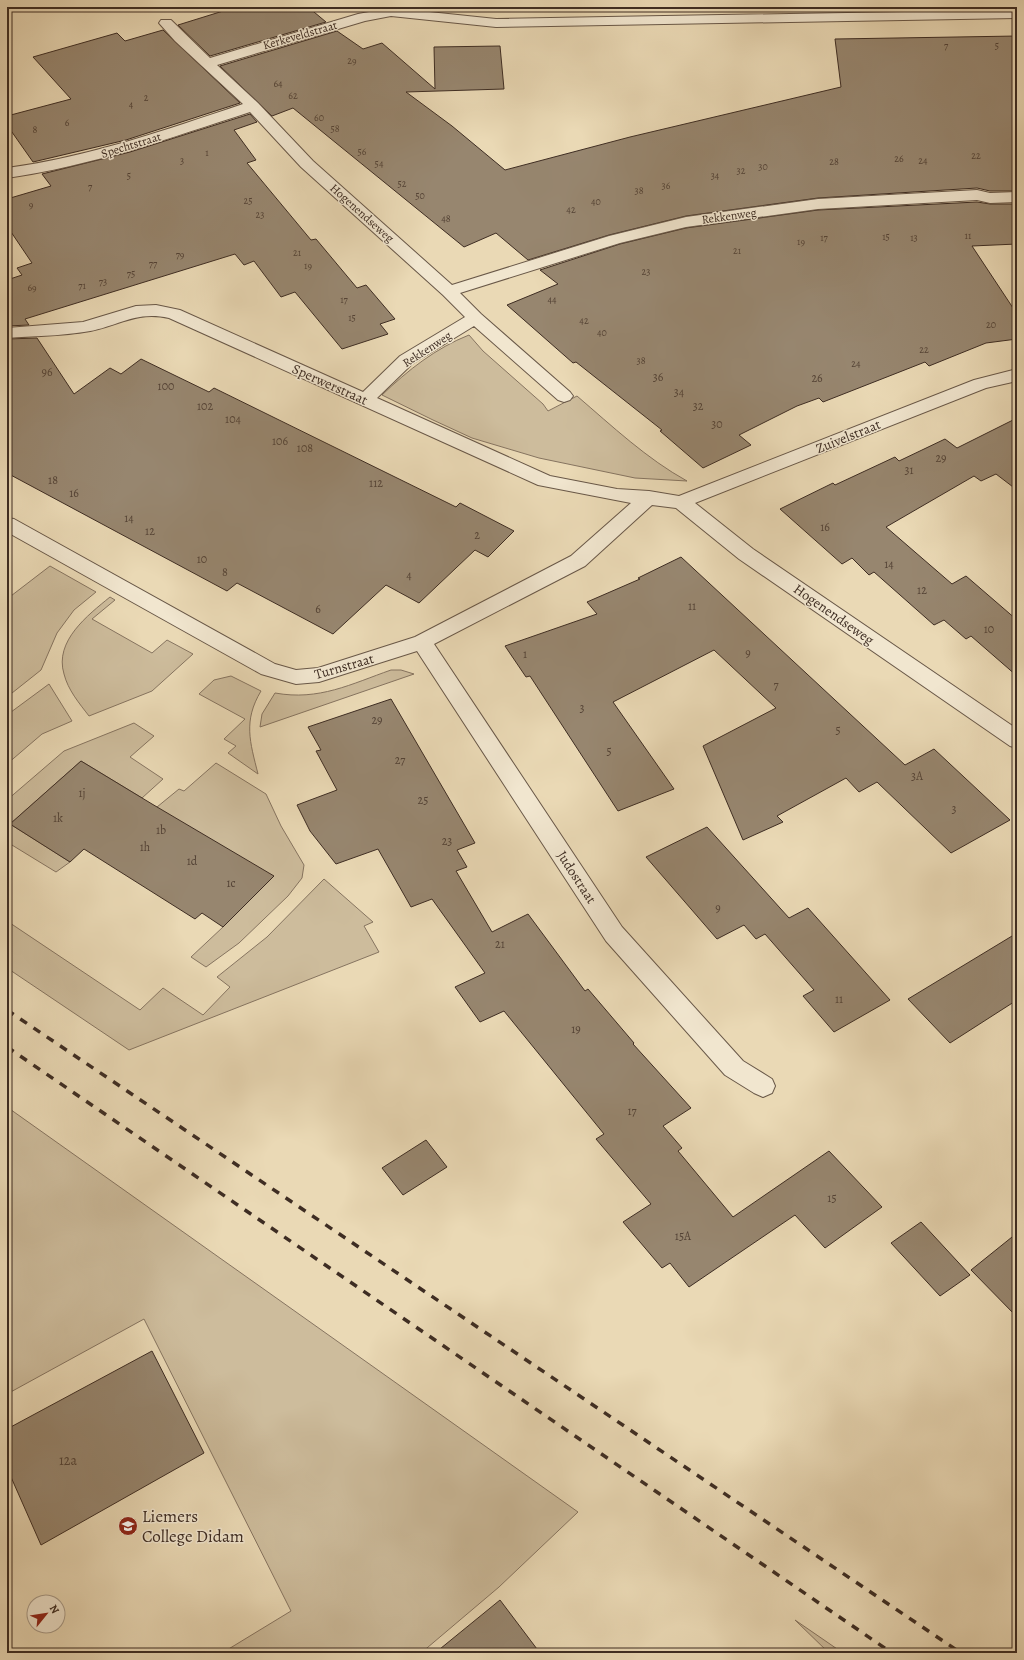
<svg xmlns="http://www.w3.org/2000/svg" width="1024" height="1660" font-family="Alegreya,serif">
	<rect width="100%" height="100%" fill="#ead9b5"/>
	<filter id="stains"><feTurbulence type="fractalNoise" baseFrequency=".005" numOctaves="4"/><feColorMatrix values="0 0 0 0 .2 0 0 0 0 .09 0 0 0 0 .02 0 0 0 .5 -.17"/></filter>
	<radialGradient id="worn" r=".72"><stop offset=".6" stop-color="#630" stop-opacity="0"/><stop offset="1" stop-color="#630" stop-opacity=".3"/></radialGradient>
	<!-- green -->
	<g fill="#cdbc9c" stroke="#867460">
		<path d="M469,335L483,351L543,404L548,411L577,396C612,426 647,459 687,481L635,478L539,458L472,438L433,420L382,395C408,370 436,348 469,335Z"/>
		<path d="M50,566L96,592L74,610L57,633L41,670L7,697V599Z"/>
		<path d="M110,597L115,600L92,619L152,653L167,640L193,654L152,691L89,716C79,703 68,690 64,674C54,641 88,615 110,597Z"/>
		<path d="M391,670H401L414,674L260,727L262,714L275,693C319,701 351,684 391,670Z"/>
		<path d="M231,676L261,691C243,721 250,742 258,774L228,753L236,746L224,739L245,719L199,694L214,680Z"/>
		<path d="M49,684L72,721L42,734L7,764V715Z"/>
		<path d="M134,723L154,736L130,757L163,779L142,798L81,761L10,824L70,862L56,872L7,842V800L64,751Z"/>
		<path d="M216,763L266,794L281,826L304,865L302,878L288,896L239,943L206,967L191,957L223,927L157,807L179,789L184,791Z"/>
		<path d="M324,879L373,922L364,926L379,952L129,1050L7,968V921L140,1010L163,988L203,1015L230,987L217,977L267,937Z"/>
		<path d="M7,1107L578,1512L499,1587L421,1653H222L291,1611L144,1319L7,1394Z"/>
		<path d="M795,1620L843,1653H829Z"/>
	</g>
	<!-- building -->
	<g fill="#97866f" stroke="#3e2d23">
		<path d="M236,7H308L326,22L210,56L178,25Z"/>
		<path d="M163,30L240,103L126,140L33,162L7,125V116L71,99L33,57L117,33L125,41Z"/>
		<path d="M337,31L363,49L382,43L435,89L434,47L500,46L504,89L406,92L452,126L505,170L630,137L841,87L835,39L1017,36V191H990L977,188L818,198L686,216L609,235L528,260L496,233L464,247L293,108L272,116L220,66Z"/>
		<path d="M250,114L257,122L234,130L256,160L247,163L311,240L316,239L357,288L366,285L395,319L380,324L388,334L342,349L295,292L281,297L254,261L244,265L235,254L25,319L29,325L7,326V280L22,275L17,268L32,263L7,226V199L51,186L42,174L130,152Z"/>
		<path d="M977,202L990,204H1017V244L972,246L1017,314V339L986,343L929,366L925,362L823,402L819,398L797,406L739,435L751,445L703,468L660,431L662,430L576,362L573,363L507,305L558,284L540,270L620,244L686,228L818,210Z"/>
		<path d="M37,338L74,394L110,368L121,374L141,359L209,392L214,388L456,507L460,503L514,531L488,557L475,550L419,603L386,585L333,634L237,583L227,591L7,473V339Z"/>
		<path d="M1017,418V490L996,474L981,481L974,476L886,527L952,584L966,576L1017,620V676L971,636L966,639L944,620L934,625L874,572L869,575L852,558L842,564L780,509L833,483L835,485L895,457L899,461L945,439L957,448Z"/>
		<path d="M681,557L905,765L934,749L1010,820L951,853L877,782L859,792L846,778L777,816L783,822L743,840L703,746L776,708L714,650L613,702L674,789L618,811L530,676L526,677L505,646L597,614L587,602L640,579L638,578Z"/>
		<path d="M391,699L475,843L457,850L467,867L456,871L492,932L528,914L585,991L588,989L634,1043L633,1044L691,1108L663,1126L682,1148L678,1151L733,1217L829,1151L882,1207L825,1248L795,1215L689,1287L670,1263L662,1268L623,1222L651,1204L596,1139L604,1134L504,1011L480,1022L455,987L485,973L432,899L411,907L378,849L336,864L310,831L297,805L337,790L316,751L321,750L308,727Z"/>
		<path d="M81,761L152,804L274,876L223,927L202,913L195,919L84,849L70,862L10,824Z"/>
		<path d="M707,827L789,918L808,908L890,1000L834,1032L803,996L814,990L765,934L756,939L744,925L717,939L646,857Z"/>
		<path d="M1017,933V1000L950,1043L908,999Z"/>
		<path d="M426,1140L447,1167L403,1195L382,1168Z"/>
		<path d="M921,1222L970,1275L940,1296L891,1243Z"/>
		<path d="M1017,1233V1317L971,1270Z"/>
		<path d="M152,1351L204,1453L41,1545L7,1468V1429Z"/>
		<path d="M500,1600L540,1653H435Z"/>
	</g>
	<g fill="none" stroke-linecap="round" stroke-linejoin="round">
		<!-- minor casing -->
		<g stroke="#695848" stroke-width="2">
			<path id="minor" d="M391,8L496,19L1017,10V18L496,27L391,16L365,21L217,65L258,103L313,161L452,285L609,236L686,217L818,199L977,190L990,193L1017,192V202L990,203L977,200L818,209L686,227L620,243L460,293L481,314L570,392L573,396L570,400L564,402L558,400L474,326L412,364L377,398L550,476L617,489L649,491L679,496L974,380L1017,369V381L986,388L695,503L753,549L1017,729V748L1010,746L739,559L676,508L652,505L585,566L434,644L622,927L743,1061L772,1079L775,1086L772,1093L763,1097L754,1093L725,1075L606,941L417,651L319,682L296,684L261,674L7,532V518L14,519L275,664L296,670L318,668L415,637L571,556L631,503L538,485L169,318C134,310 116,328 84,332C59,336 33,336 7,338V328L83,322L136,306L156,305L180,310L363,392L400,356L465,317L443,295L301,167L250,112C170,138 91,166 7,178V168C89,157 165,130 243,104L175,41L159,23L161,20H171L210,58L358,14Z"/>
		</g>
		<!-- minor -->
		<use href="#minor" fill="#f1e6cf" fill-rule="evenodd"/>
		<!-- rail -->
		<g stroke="#3e2d23" stroke-width="3.5" stroke-dasharray="8 8" stroke-linecap="butt">
			<path d="M7,1010L961,1653"/>
			<path d="M7,1047L892,1653"/>
		</g>
	</g>
	<!-- icons -->
	<defs>
		<g id="school-disc" transform="scale(1)"><circle r="9.5" fill="#8f2418" stroke="#f1e6cf"/><path d="M0-5L7-2L0 1L-7-2ZM-4 1L0 2.5L4 1V4Q0 6-4 4Z" fill="#fff"/></g>
	</defs>
	<g fill-rule="evenodd">
		<use href="#school-disc" x="128" y="1526"/>
	</g>
	<g text-anchor="middle" stroke-width="3" stroke-linejoin="round" paint-order="stroke">
		<!-- far-number labels -->
		<g font-size="10" fill="#544336">
			<text x="946" y="49">7</text>
			<text x="997" y="49">5</text>
			<text x="352" y="64">29</text>
			<text x="278" y="87">64</text>
			<text x="293" y="99">62</text>
			<text x="146" y="101">2</text>
			<text x="131" y="108">4</text>
			<text x="319" y="121">60</text>
			<text x="67" y="126">6</text>
			<text x="335" y="132">58</text>
			<text x="35" y="133">8</text>
			<text x="362" y="155">56</text>
			<text x="207" y="156">1</text>
			<text x="976" y="159">22</text>
			<text x="899" y="162">26</text>
			<text x="182" y="164">3</text>
			<text x="923" y="164">24</text>
			<text x="834" y="165">28</text>
			<text x="379" y="167">54</text>
			<text x="763" y="170">30</text>
			<text x="741" y="174">32</text>
			<text x="129" y="179">5</text>
			<text x="715" y="179">34</text>
			<text x="402" y="187">52</text>
			<text x="666" y="189">36</text>
			<text x="90" y="190">7</text>
			<text x="639" y="194">38</text>
			<text x="420" y="199">50</text>
			<text x="248" y="204">25</text>
			<text x="596" y="205">40</text>
			<text x="31" y="208">9</text>
			<text x="571" y="213">42</text>
			<text x="260" y="218">23</text>
			<text x="446" y="222">48</text>
			<text x="968" y="239">11</text>
			<text x="886" y="240">15</text>
			<text x="824" y="241">17</text>
			<text x="914" y="241">13</text>
			<text x="801" y="245">19</text>
			<text x="737" y="254">21</text>
			<text x="297" y="256">21</text>
			<text x="180" y="258">79</text>
			<text x="153" y="267">77</text>
			<text x="308" y="269">19</text>
			<text x="646" y="275">23</text>
			<text x="131" y="277">75</text>
			<text x="103" y="285">73</text>
			<text x="82" y="289">71</text>
			<text x="32" y="291">69</text>
			<text x="344" y="303">17</text>
			<text x="552" y="303">44</text>
			<text x="352" y="321">15</text>
			<text x="584" y="324">42</text>
			<text x="991" y="328">20</text>
			<text x="602" y="336">40</text>
			<text x="924" y="353">22</text>
			<text x="641" y="364">38</text>
			<text x="856" y="367">24</text>
		</g>
		<!-- far-street labels -->
		<g font-size="12" fill="#3e2d23" stroke="#f1e6cf">
			<text transform="translate(300 35) rotate(-16)" y="4">Kerkeveldstraat</text>
			<text transform="translate(131 145) rotate(-17)" y="4">Spechtstraat</text>
			<text transform="translate(362 213) rotate(42)" y="4">Hogenendseweg</text>
			<text transform="translate(729 216) rotate(-8)" y="4">Rekkenweg</text>
			<text transform="translate(427 349) rotate(-33)" y="4">Rekkenweg</text>
		</g>
		<!-- number labels -->
		<g font-size="12" fill="#544336">
			<text x="47" y="376">96</text>
			<text x="658" y="381">36</text>
			<text x="817" y="382">26</text>
			<text x="166" y="390">100</text>
			<text x="679" y="396">34</text>
			<text x="205" y="410">102</text>
			<text x="698" y="410">32</text>
			<text x="233" y="423">104</text>
			<text x="717" y="428">30</text>
			<text x="280" y="445">106</text>
			<text x="305" y="452">108</text>
			<text x="941" y="462">29</text>
			<text x="909" y="474">31</text>
			<text x="53" y="484">18</text>
			<text x="376" y="487">112</text>
			<text x="74" y="497">16</text>
			<text x="129" y="522">14</text>
			<text x="825" y="531">16</text>
			<text x="150" y="535">12</text>
			<text x="477" y="539">2</text>
			<text x="202" y="563">10</text>
			<text x="889" y="568">14</text>
			<text x="225" y="576">8</text>
			<text x="409" y="579">4</text>
			<text x="922" y="594">12</text>
			<text x="692" y="610">11</text>
			<text x="318" y="613">6</text>
			<text x="989" y="633">10</text>
			<text x="748" y="657">9</text>
			<text x="525" y="658">1</text>
			<text x="776" y="689">7</text>
			<text x="582" y="712">3</text>
			<text x="377" y="724">29</text>
			<text x="838" y="734">5</text>
			<text x="609" y="755">5</text>
			<text x="400" y="764">27</text>
			<text x="917" y="780">3A</text>
			<text x="82" y="797">1j</text>
			<text x="423" y="804">25</text>
			<text x="954" y="813">3</text>
			<text x="58" y="822">1k</text>
			<text x="161" y="834">1b</text>
			<text x="447" y="845">23</text>
			<text x="145" y="851">1h</text>
			<text x="192" y="865">1d</text>
			<text x="231" y="887">1c</text>
			<text x="718" y="912">9</text>
			<text x="500" y="948">21</text>
			<text x="839" y="1003">11</text>
			<text x="576" y="1033">19</text>
			<text x="632" y="1115">17</text>
			<text x="832" y="1202">15</text>
			<text x="683" y="1240">15A</text>
		</g>
		<!-- street labels -->
		<g font-size="14" fill="#3e2d23" stroke="#f1e6cf">
			<text transform="translate(330 384) rotate(24)" y="5">Sperwerstraat</text>
			<text transform="translate(848 436) rotate(-22)" y="5">Zuivelstraat</text>
			<text transform="translate(834 614) rotate(35)" y="5">Hogenendseweg</text>
			<text transform="translate(344 666) rotate(-16)" y="5">Turnstraat</text>
			<text transform="translate(577 877) rotate(57)" y="5">Judostraat</text>
		</g>
		<!-- near-number labels -->
		<g font-size="14" fill="#544336">
			<text x="68" y="1465">12a</text>
		</g>
		<!-- near-poi labels -->
		<g font-size="17" fill="#3e2d23" stroke="#f1e6cf" text-anchor="start">
			<text x="142" y="1522">Liemers<tspan x="142" dy="20">College Didam</tspan></text>
		</g>
	</g>
	<!-- margin -->
	<rect width="1024" height="1660" fill="none" stroke="#ead9b5" stroke-width="24"/>
	<rect x="8" y="8" width="1008" height="1644" fill="none" stroke="#3e2d23" stroke-width="2"/>
	<rect x="12" y="12" width="1000" height="1636" fill="none" stroke="#3e2d23"/>
	<!-- north arrow -->
	<g transform="translate(46 1614) rotate(60)"><circle r="19" fill="#f1e6cf" stroke="#a99c8a"/>
	<path d="M0-3L7 15L0 10L-7 15Z" fill="#8f2418"/>
	<text y="-6" font-size="11" font-weight="bold" text-anchor="middle" fill="#3e2d23">N</text>
	</g>
	<rect width="100%" height="100%" filter="url(#stains)"/>
	<rect width="100%" height="100%" fill="url(#worn)"/>
</svg>
